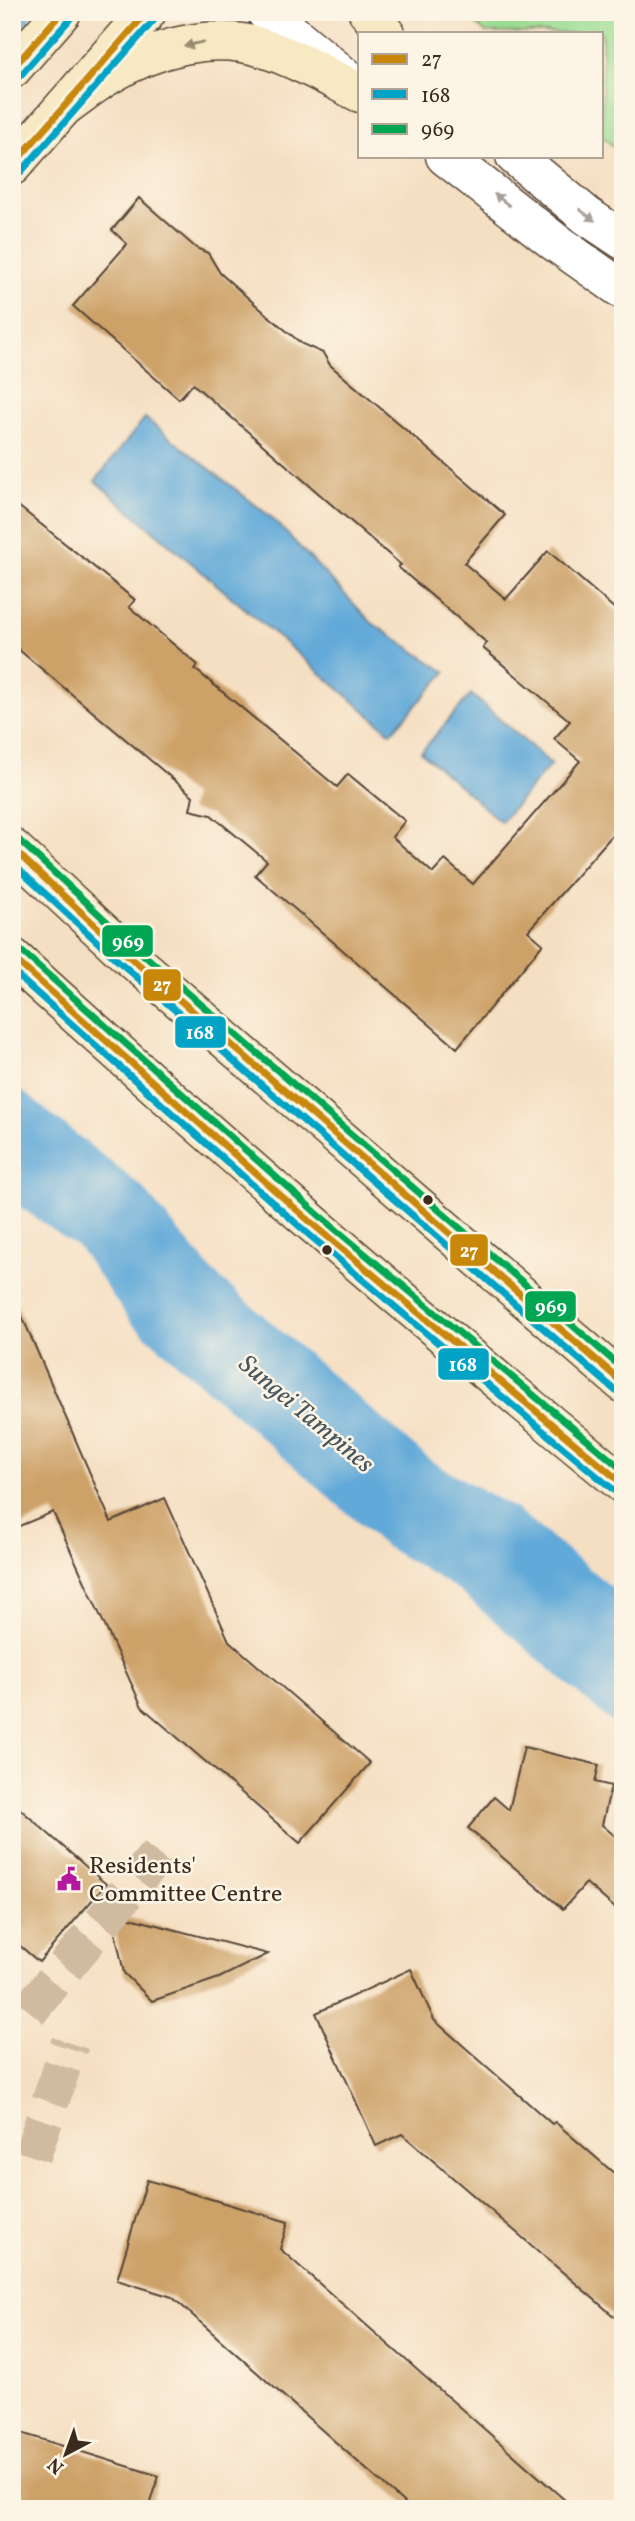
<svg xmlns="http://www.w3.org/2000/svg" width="635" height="2521" font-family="Vollkorn,serif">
	<rect width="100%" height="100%" fill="#fcf5e5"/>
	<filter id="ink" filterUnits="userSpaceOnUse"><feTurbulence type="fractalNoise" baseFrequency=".0143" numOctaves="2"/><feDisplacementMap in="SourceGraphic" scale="14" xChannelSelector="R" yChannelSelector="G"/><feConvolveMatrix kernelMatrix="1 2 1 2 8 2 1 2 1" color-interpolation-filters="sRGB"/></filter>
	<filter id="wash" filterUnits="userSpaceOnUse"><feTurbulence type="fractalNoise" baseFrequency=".00686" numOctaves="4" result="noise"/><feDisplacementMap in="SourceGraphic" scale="28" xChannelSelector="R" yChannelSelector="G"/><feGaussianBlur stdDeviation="1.57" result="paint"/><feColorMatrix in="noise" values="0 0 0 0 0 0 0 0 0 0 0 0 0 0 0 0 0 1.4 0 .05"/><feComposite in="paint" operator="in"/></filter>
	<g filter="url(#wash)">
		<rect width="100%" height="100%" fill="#f5dfc2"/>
		<!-- green -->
		<path fill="#9adb92" stroke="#6a8258" stroke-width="2" d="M463,12H623V155L602,136V33H486Z"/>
		<!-- water -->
		<g fill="#60a9d8" stroke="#4e6a7b" stroke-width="2">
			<path d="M145,418L272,518L372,623L446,672L391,733L95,481Z"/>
			<path d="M471,694L551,764L501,822L421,752Z"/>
		</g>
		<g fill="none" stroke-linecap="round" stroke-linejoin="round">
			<!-- canal -->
			<g stroke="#60a9d8" stroke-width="38">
				<path d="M12,13L13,12"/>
				<path d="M12,1107L128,1200L196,1282L421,1477L506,1525L623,1621"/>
				<path d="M12,1178L93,1235L146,1311L396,1531L467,1573L623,1707"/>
			</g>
			<!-- river -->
			<path stroke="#60a9d8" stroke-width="66" d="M12,1139L35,1156L177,1279L233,1351L415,1505L494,1555L623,1665"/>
		</g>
		<g id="blocks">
			<!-- building -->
			<g fill="#cda269">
				<path d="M139,198L196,248L208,253L220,273L265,313L302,344L323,353L330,365L505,515L464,563L506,599L548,551L623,616V823L528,931L543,944L457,1048L255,875L267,861L211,815L190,810L193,796L12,644V501L135,600L129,607L198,665L195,669L337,787L348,774L405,821L392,837L433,873L445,860L473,884L580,761L554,739L570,721L483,648L487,643L398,567L401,565L193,384L179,399L73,306L127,244L112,230Z"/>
				<path d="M12,1293L111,1522L165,1498L229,1641L370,1763L300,1843L142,1707L53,1512L12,1529Z"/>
				<path d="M524,1747L599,1765L595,1782L611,1786L602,1825L623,1843V1915L586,1883L563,1909L468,1828L494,1797L509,1810Z"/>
				<path d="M12,1802L106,1884L39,1962L12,1939Z"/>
				<path d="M111,1913L268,1954L219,1978L152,2001L124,1973Z"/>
				<path d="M411,1969L434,2020L552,2124L555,2122L623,2181V2324L402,2134L376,2146L316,2013Z"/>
				<path d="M147,2180L288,2222L280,2249L575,2509H411L172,2297L117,2280Z"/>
				<path d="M18,2432L159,2476L149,2509H12V2451Z"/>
			</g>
		</g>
	</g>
	<g filter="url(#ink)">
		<use href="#blocks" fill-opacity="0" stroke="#574537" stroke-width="2"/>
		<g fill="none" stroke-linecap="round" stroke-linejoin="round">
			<!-- street-tunnel -->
			<g stroke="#d0bba1" stroke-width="38" stroke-dasharray="38 19" stroke-linecap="butt">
				<path d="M29,2011L158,1854"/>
				<path d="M32,2156L70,2043"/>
			</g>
			<!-- street casing -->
			<g stroke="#574537" stroke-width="41">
				<g id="street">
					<path d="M266,12L345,77"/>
					<path d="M445,156L555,242L623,290"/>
					<path d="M515,156L587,216L623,240"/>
				</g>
			</g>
			<!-- secondary casing -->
			<g stroke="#574537" stroke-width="41">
				<g id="secondary">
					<path d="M368,12L385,33"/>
					<path d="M12,69L62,12"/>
					<path d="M65,106C79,96 94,84 109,75C154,48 212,31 263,48C297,59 328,77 360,93"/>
					<path d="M12,166L147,12"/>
					<path d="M12,848L123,951L623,1383"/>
					<path d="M12,957C211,1138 415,1314 623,1484"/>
				</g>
			</g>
			<!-- street -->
			<use href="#street" stroke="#fff" stroke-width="38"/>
			<!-- secondary -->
			<use href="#secondary" stroke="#f6e9c3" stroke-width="38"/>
			<!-- bus-1 casing -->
			<g stroke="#fcf5e5" stroke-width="12">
				<g id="bus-1">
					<path d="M12,69L62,12"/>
					<path d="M12,166L147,12"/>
					<path d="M12,848L123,951L623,1383"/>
					<path d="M12,957L314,1225L623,1484"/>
				</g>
			</g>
			<!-- bus-2 casing -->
			<g stroke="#fcf5e5" stroke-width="12">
				<g id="bus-2">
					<path d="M20,76L70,19"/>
					<path d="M20,173L155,19"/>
					<path d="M12,863L116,959L616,1391"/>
					<path d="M12,971L307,1233L616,1492"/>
				</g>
			</g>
			<!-- bus-3 casing -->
			<g stroke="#fcf5e5" stroke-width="12">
				<g id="bus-3">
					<path d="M19,840L130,943L623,1369"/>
					<path d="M19,949L321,1217L623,1470"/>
				</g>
			</g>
			<!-- bus-1 -->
			<use href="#bus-1" stroke="#c88708" stroke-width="7"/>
			<!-- bus-2 -->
			<use href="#bus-2" stroke="#03a3c5" stroke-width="7"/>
			<!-- bus-3 -->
			<use href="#bus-3" stroke="#00a651" stroke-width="7"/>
		</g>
		<!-- one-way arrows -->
		<defs><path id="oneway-solid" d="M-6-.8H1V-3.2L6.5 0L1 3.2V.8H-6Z" transform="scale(1.75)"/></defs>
		<use fill="#988a70" href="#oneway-solid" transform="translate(194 44) rotate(167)"/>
		<g fill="#a79f9a">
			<use href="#oneway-solid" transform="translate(502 200) rotate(-142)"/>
			<use href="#oneway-solid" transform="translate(587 215) rotate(37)"/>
		</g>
	</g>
	<!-- icons -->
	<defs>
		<g id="civic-bare" transform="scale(1.89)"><path d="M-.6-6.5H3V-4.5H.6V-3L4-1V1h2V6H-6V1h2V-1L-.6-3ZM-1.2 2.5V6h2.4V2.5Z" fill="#b5179e" stroke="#fcf5e5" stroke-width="2.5" paint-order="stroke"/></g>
	</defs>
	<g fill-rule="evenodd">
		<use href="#civic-bare" x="69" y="1879"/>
	</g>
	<!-- markers -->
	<g fill="#3b2a1e" stroke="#fcf5e5" stroke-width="2.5">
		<circle cx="428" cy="1200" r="6"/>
		<circle cx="327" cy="1250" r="6"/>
	</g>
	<g text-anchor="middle" stroke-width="5" stroke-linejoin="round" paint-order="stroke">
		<!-- poi labels -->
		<g font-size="24" fill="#3b2a1e" stroke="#fcf5e5" text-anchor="start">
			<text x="89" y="1873">Residents'<tspan x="89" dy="28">Committee Centre</tspan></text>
		</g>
		<!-- water labels -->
		<g font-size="26" font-style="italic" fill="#48565f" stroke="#fcf5e5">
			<text transform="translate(307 1413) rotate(40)" y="9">Sungei Tampines</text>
		</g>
	</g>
	<g stroke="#fcf5e5" stroke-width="2.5">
		<rect x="101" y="924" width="53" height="34" rx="7" fill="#00a651"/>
		<rect x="142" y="968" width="40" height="34" rx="7" fill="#c88708"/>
		<rect x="174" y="1015" width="53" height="34" rx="7" fill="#03a3c5"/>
		<rect x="449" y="1233" width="40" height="34" rx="7" fill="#c88708"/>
		<rect x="524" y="1290" width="53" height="33" rx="7" fill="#00a651"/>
		<rect x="437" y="1347" width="53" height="34" rx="7" fill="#03a3c5"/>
	</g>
	<g font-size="19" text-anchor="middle" font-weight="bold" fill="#fff">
		<text x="128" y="948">969</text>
		<text x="162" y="991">27</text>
		<text x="200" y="1039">168</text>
		<text x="469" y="1257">27</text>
		<text x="551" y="1313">969</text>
		<text x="463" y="1371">168</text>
	</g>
	<!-- margin -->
	<rect width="635" height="2521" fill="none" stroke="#fcf5e5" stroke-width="42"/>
	<!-- legend -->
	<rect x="358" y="32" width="245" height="126" fill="#fcf5e5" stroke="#afa495" stroke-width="2"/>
	<rect x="372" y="54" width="35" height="10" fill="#c88708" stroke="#afa495" stroke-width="2"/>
	<text x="421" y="66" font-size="21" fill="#3b2a1e">27</text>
	<rect x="372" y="89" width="35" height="10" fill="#03a3c5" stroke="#afa495" stroke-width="2"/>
	<text x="421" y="102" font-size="21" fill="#3b2a1e">168</text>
	<rect x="372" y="124" width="35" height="10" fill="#00a651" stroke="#afa495" stroke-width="2"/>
	<text x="421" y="136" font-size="21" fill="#3b2a1e">969</text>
	<!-- north arrow -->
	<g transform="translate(66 2454) rotate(221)" stroke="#fcf5e5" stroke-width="5" paint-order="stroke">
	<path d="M0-5L12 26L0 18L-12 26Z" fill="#3b2a1e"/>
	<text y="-10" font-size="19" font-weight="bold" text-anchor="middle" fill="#3b2a1e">N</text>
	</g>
</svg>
